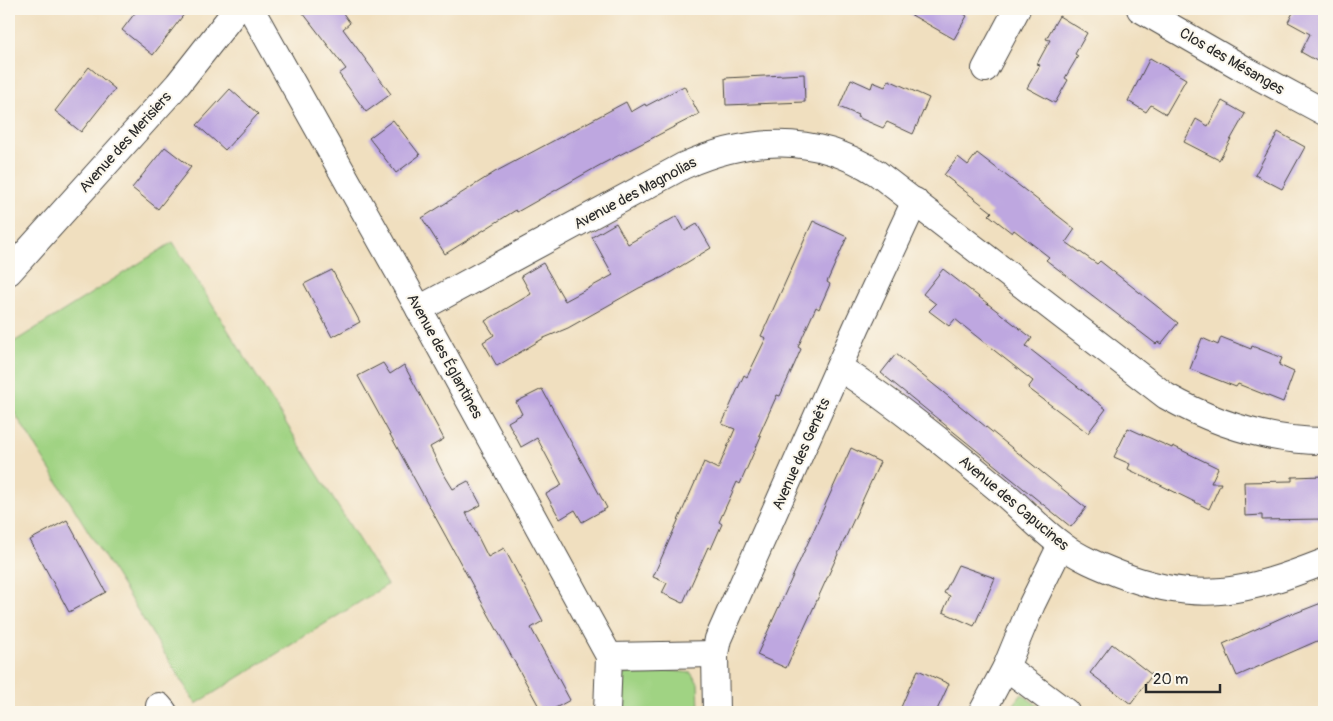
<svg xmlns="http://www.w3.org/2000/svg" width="1333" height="721" font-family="Pangolin,sans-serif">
	<rect width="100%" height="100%" fill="#fbf7ec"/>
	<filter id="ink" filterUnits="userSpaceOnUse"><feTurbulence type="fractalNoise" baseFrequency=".02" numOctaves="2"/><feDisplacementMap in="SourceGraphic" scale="10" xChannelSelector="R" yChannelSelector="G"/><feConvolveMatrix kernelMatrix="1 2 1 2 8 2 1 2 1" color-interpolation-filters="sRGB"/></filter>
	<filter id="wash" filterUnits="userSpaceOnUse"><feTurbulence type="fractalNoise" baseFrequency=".0096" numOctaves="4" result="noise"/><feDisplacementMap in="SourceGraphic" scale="20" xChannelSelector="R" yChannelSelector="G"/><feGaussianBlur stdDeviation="1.12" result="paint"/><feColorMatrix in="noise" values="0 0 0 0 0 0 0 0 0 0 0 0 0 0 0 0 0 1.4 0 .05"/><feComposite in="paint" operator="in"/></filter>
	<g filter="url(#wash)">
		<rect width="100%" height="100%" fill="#f0dfbf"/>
		<!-- green -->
		<g fill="#a0d383" stroke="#667f57">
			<path d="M173,242L387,585L196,704L9,404V345Z"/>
			<path d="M665,670L691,673L698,683L699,712H619L621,678L626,673Z"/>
			<path d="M1022,694L1046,712H1008Z"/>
		</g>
		<g id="blocks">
			<!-- building -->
			<g fill="#bea7e0">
				<path d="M138,9H188L153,55L122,30Z"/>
				<path d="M300,9H340L350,23L343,29L391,94L366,112L339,74L346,69Z"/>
				<path d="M901,9H967L964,14L967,16L954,39Z"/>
				<path d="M1295,9H1324V65L1301,52L1310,34L1288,22Z"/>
				<path d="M1059,16L1087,33L1075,54L1078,56L1065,78L1068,80L1055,103L1027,88L1040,65L1037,64L1050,40L1046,39Z"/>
				<path d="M1150,58L1186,79L1166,114L1151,105L1146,112L1128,101Z"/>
				<path d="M89,67L115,89L81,132L55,111Z"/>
				<path d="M804,74L805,102L726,105L725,78Z"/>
				<path d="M851,79L871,88L873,82L885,87L889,80L929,98L913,134L887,122L883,128L857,117L858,115L839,107Z"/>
				<path d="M684,86L699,114L602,164L517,212L516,210L445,254L422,218L495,172L626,102L631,112L645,104L646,106Z"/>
				<path d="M230,89L258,114L225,150L197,125Z"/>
				<path d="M1222,101L1245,114L1219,160L1184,142L1196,119L1208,126Z"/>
				<path d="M393,120L420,155L396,173L369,138Z"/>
				<path d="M1278,132L1305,147L1282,189L1255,175Z"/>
				<path d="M165,147L191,167L158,209L132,188Z"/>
				<path d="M977,153L1075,229L1066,242L1097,264L1100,261L1178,323L1161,344L1158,342L1156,344L1046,260L1049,257L1014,230L1012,233L989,215L992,212L944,175L958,157L968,165Z"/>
				<path d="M677,216L685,231L697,224L711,248L663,277L639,288L568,328L544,338L497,366L483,342L494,335L485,321L531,294L521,276L543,263L565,301L613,275L592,237L616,223L628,244Z"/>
				<path d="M813,221L847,237L827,282L830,284L819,309L816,307L798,347L801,349L795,363L780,396L777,395L759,435L761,436L740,484L737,482L719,522L722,524L711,549L708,547L683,603L662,593L667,583L653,577L704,462L718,469L735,429L722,424L744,375L747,377L766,338L761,336Z"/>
				<path d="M943,269L1032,338L1026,346L1106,409L1088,433L1028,388L1033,381L971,332L955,319L949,326L929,311L936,304L923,294Z"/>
				<path d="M332,270L360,322L332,337L304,284Z"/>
				<path d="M1221,337L1251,349L1252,346L1282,358L1279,365L1294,372L1283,402L1238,384L1236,387L1190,369L1202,338L1218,345Z"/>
				<path d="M896,354L1086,508L1071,527L881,373Z"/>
				<path d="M383,363L390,374L404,365L444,439L430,447L442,471L453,489L468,481L481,505L466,513L488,557L504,548L543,621L531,628L570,700L548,712H542L358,376Z"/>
				<path d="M542,389L607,508L582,522L575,510L560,519L546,494L562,485L537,438L521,447L508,422L522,414L516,402Z"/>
				<path d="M1128,428L1172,448L1173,446L1218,468L1211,483H1221L1209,509L1128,469L1130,464L1114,457Z"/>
				<path d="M851,448L880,462L786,668L757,655Z"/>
				<path d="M1324,476V519L1262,520V515L1245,516L1244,482L1292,481V477Z"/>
				<path d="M67,520L106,592L69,612L30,540Z"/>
				<path d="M958,565L995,578L974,626L943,612L950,596L944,593Z"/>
				<path d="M1324,602V638L1237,676L1223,644L1292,613L1293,614Z"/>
				<path d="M1112,644L1152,675L1131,704L1090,673Z"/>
				<path d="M918,670L949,684L936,712H899L910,686Z"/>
			</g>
		</g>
	</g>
	<g filter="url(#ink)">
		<use href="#blocks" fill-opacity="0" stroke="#494641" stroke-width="1"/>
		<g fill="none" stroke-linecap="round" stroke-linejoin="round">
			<!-- street casing -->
			<g stroke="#494641" stroke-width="28">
				<g id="street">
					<path d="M251,9L419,309L609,656L607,712"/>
					<path d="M1140,9L1246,70L1324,112"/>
					<path d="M985,69L1017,9"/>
					<path d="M9,272L178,84L237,9"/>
					<path d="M419,309L683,166C749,137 814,133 877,173L1166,396C1214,423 1268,441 1324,441"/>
					<path d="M840,368C899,406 954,452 1008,497C1026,513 1042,531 1062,545C1079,558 1099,566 1119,574C1199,605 1247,592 1324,562"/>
					<path d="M609,656L715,654"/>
					<path d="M1006,667L1066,712"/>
					<path d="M159,706L164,712"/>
					<path d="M716,712L715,654L718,639L857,326L915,201"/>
					<path d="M982,712L1006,667L1032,604L1061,545"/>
				</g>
			</g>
			<!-- street -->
			<use href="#street" stroke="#fff" stroke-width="26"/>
		</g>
	</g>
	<g text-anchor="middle" stroke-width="4" stroke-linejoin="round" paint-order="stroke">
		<!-- street labels -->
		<g font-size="15" fill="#2b2b2b" stroke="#fbf7ec">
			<text transform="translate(1232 61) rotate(30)" y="5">Clos des Mésanges</text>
			<text transform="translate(125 142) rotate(-48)" y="5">Avenue des Merisiers</text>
			<text transform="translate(635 193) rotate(-28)" y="5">Avenue des Magnolias</text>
			<text transform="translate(445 356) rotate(61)" y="5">Avenue des Églantines</text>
			<text transform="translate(801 454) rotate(-66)" y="5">Avenue des Genêts</text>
			<text transform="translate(1014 503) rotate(40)" y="5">Avenue des Capucines</text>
		</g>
	</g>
	<!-- margin -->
	<rect width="1333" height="721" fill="none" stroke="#fbf7ec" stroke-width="30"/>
	<!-- scale -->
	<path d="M1146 684v8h74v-8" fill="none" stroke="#2b2b2b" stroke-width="2.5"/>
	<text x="1153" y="684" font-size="15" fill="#2b2b2b" stroke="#fbf7ec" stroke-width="4" paint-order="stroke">20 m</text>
</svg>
